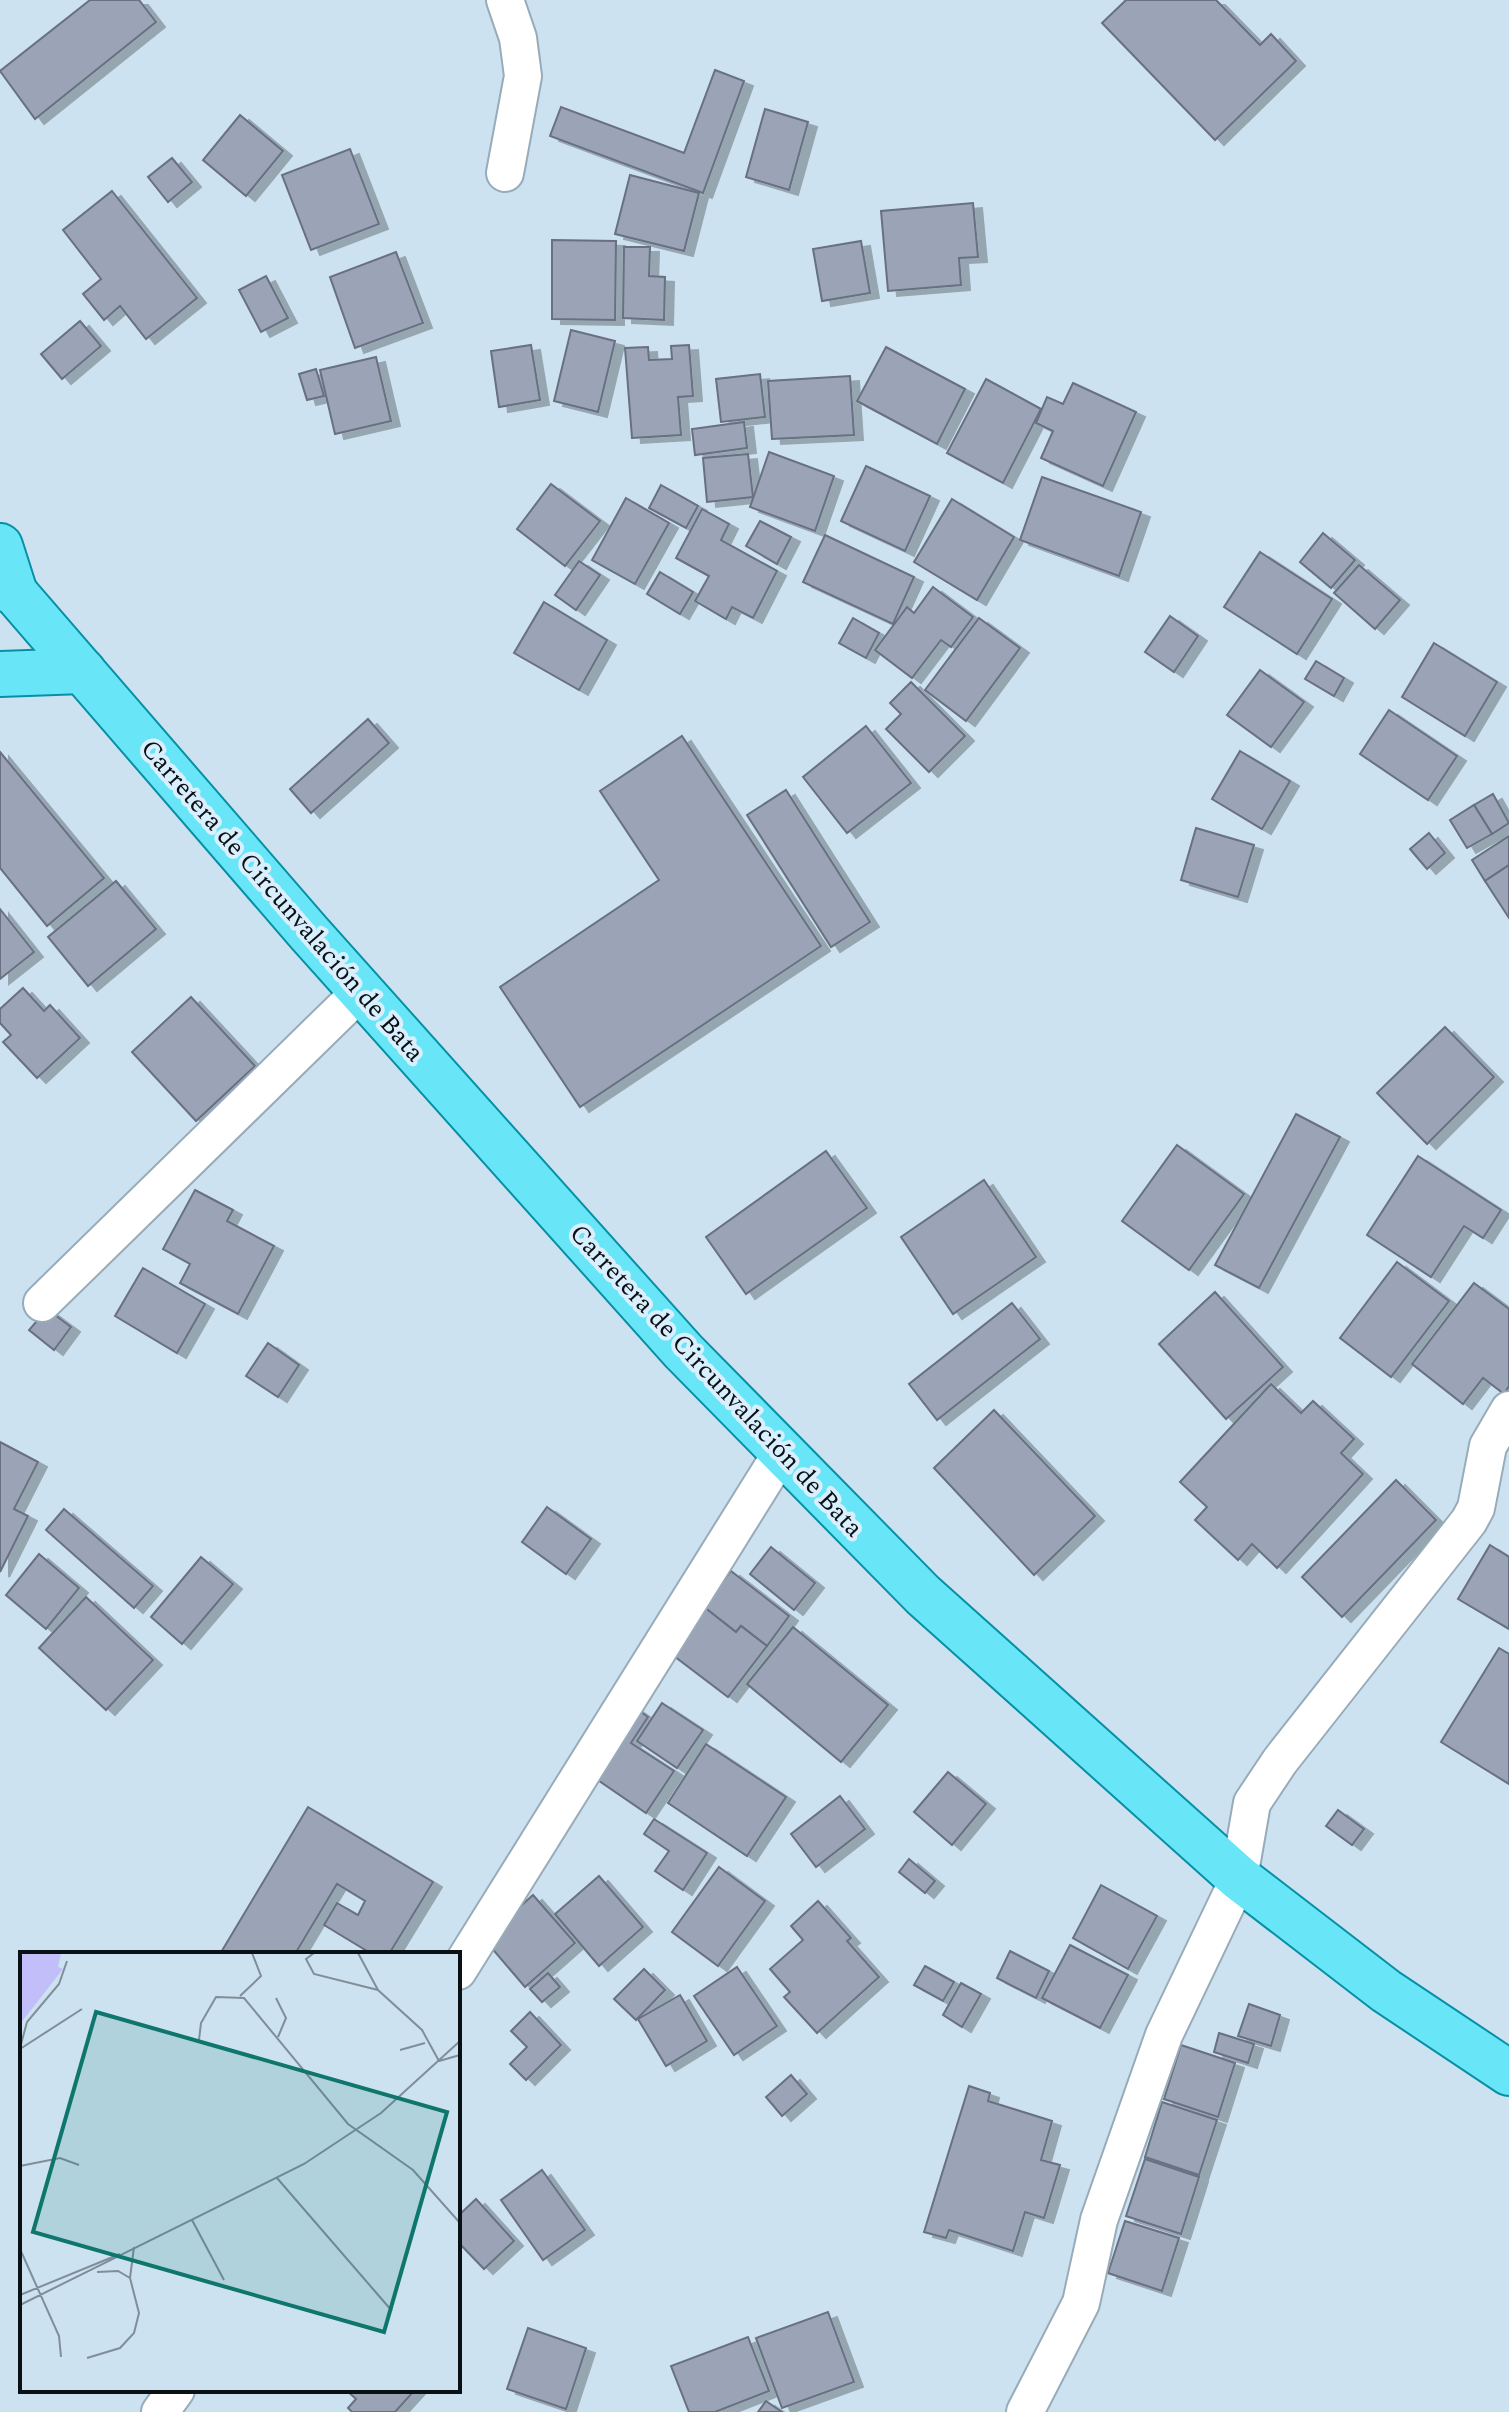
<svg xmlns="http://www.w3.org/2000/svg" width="1509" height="2412" font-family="Spectral,serif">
	<defs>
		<filter id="shadow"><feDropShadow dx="9" dy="5" stdDeviation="0" flood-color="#0004"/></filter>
	</defs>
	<rect width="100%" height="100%" fill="#cde2f0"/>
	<!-- building -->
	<g fill="#9aa4b6" stroke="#677081" stroke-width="2" filter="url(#shadow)">
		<path d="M90,0H139L156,22L35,119L0,71Z"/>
		<path d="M1126,0H1216L1260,45L1271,34L1296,61L1215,140L1102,23Z"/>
		<path d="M715,70L744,81L703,193L550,136L561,107L684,153Z"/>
		<path d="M765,109L808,122L789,190L746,177Z"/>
		<path d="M240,115L283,151L246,196L203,160Z"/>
		<path d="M350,149L379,224L311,250L282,175Z"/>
		<path d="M172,158L192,182L168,202L148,177Z"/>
		<path d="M630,175L699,193L684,251L615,234Z"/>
		<path d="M112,191L197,298L146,339L120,306L104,320L83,294L101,279L63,230Z"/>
		<path d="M973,203L978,257L959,258L961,285L888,291L881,211Z"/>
		<path d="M552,240L616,241L615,320L552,319Z"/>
		<path d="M861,241L870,293L822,301L813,249Z"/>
		<path d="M624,247H650L649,276L665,277L664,320L623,318Z"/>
		<path d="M396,252L423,323L355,348L330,277Z"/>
		<path d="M266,276L288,318L261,332L239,290Z"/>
		<path d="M80,321L101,346L62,379L41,354Z"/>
		<path d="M571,330L615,341L598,412L554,401Z"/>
		<path d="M531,345L540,400L499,407L491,351Z"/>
		<path d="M689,345L693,396L678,397L681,435L632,438L625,348L648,347L649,360L672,359L671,346Z"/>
		<path d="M886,347L965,389L937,444L857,401Z"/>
		<path d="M376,357L391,421L335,434L320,370Z"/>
		<path d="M316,369L324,396L307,400L299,374Z"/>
		<path d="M760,374L765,417L721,422L716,379Z"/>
		<path d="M850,376L854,435L772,439L768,381Z"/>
		<path d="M986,379L1041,409L1003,483L947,453Z"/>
		<path d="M1073,383L1136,412L1103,486L1041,458L1053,431L1036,423L1047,397L1063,404Z"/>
		<path d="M744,422L747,448L695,455L692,429Z"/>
		<path d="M769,452L834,476L815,531L750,507Z"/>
		<path d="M748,454L753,497L707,502L703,458Z"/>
		<path d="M866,466L930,496L905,551L841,521Z"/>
		<path d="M1042,477L1141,512L1119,576L1020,540Z"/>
		<path d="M551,484L600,521L565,566L517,529Z"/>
		<path d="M661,485L698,506L686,528L649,508Z"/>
		<path d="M626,498L669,523L635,584L592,560Z"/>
		<path d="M952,499L1014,537L977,600L914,562Z"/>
		<path d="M702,509L729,524L721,540L777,571L753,618L732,607L726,619L695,601L709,576L676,558Z"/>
		<path d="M760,521L791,537L777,564L746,546Z"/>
		<path d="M1323,533L1355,560L1331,588L1300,562Z"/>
		<path d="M825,535L914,577L893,624L803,582Z"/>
		<path d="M1260,552L1332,599L1297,654L1224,607Z"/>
		<path d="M579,561L600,575L576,610L555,595Z"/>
		<path d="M1359,565L1400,600L1375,629L1334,593Z"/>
		<path d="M660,572L693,592L680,614L647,594Z"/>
		<path d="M933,587L973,617L951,647L941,640L912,678L875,650L907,607L914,613Z"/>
		<path d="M544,602L607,640L579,690L514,653Z"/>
		<path d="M1170,616L1198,636L1174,672L1145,652Z"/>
		<path d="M853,618L879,633L866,658L839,643Z"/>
		<path d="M979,618L1020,648L966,721L925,690Z"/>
		<path d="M1434,643L1497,682L1465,736L1402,697Z"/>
		<path d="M1316,661L1344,678L1334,696L1305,679Z"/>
		<path d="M1260,670L1304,702L1271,747L1227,715Z"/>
		<path d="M911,682L965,736L929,772L886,729L901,714L890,703Z"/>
		<path d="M1389,710L1457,756L1428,800L1360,754Z"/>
		<path d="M368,719L389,743L311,813L290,789Z"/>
		<path d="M866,726L911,783L847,833L803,777Z"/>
		<path d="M682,736L821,946L580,1107L500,987L659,880L600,791Z"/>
		<path d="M1240,751L1290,781L1262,829L1212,799Z"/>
		<path d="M0,752L104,878L47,926L0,868Z"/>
		<path d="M786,790L870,922L831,947L747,815Z"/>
		<path d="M1493,794L1509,823L1492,834L1474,805Z"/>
		<path d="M1474,805L1492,834L1467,848L1450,820Z"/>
		<path d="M1196,828L1254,845L1238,897L1181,880Z"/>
		<path d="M1429,833L1445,853L1427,869L1410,849Z"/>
		<path d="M1509,836V865L1485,881L1472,860Z"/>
		<path d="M1509,865V918L1485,881Z"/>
		<path d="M116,881L156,929L88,986L48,937Z"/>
		<path d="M0,909L34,952L0,979Z"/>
		<path d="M23,988L44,1011L50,1005L80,1038L37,1078L3,1042L11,1035L0,1023V1009Z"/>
		<path d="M191,997L255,1066L196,1121L132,1052Z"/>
		<path d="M1445,1027L1494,1077L1427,1144L1377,1093Z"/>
		<path d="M1296,1114L1340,1137L1259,1288L1215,1265Z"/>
		<path d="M1177,1145L1244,1194L1189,1270L1122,1221Z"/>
		<path d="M826,1151L867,1208L746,1294L706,1237Z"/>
		<path d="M1418,1156L1501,1210L1483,1238L1464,1226L1431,1277L1367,1235Z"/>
		<path d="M984,1180L1036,1257L953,1314L901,1237Z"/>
		<path d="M195,1190L233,1210L227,1221L274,1246L238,1314L180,1283L190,1264L163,1249Z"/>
		<path d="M1397,1262L1449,1301L1391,1377L1340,1338Z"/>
		<path d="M143,1268L205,1304L177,1353L115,1316Z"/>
		<path d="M1474,1283L1509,1309V1386L1504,1394L1483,1378L1463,1404L1412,1364Z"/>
		<path d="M1215,1292L1283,1367L1226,1419L1159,1344Z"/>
		<path d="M1012,1303L1040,1339L937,1420L909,1384Z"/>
		<path d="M47,1309L71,1327L54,1350L29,1330Z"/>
		<path d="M268,1343L299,1365L278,1397L246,1376Z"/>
		<path d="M1271,1384L1301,1413L1313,1401L1354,1439L1341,1453L1363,1474L1277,1568L1252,1544L1238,1560L1195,1520L1207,1507L1180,1482Z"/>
		<path d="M994,1410L1095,1516L1034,1575L934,1468Z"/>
		<path d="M0,1442L38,1462L14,1509L28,1516L0,1572Z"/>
		<path d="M1396,1480L1436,1520L1342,1617L1302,1577Z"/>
		<path d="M547,1507L591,1539L566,1574L522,1542Z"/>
		<path d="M64,1509L153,1586L134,1608L46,1530Z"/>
		<path d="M1490,1545L1509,1557V1629L1458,1599Z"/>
		<path d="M771,1547L815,1583L794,1610L750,1574Z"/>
		<path d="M39,1554L79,1588L46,1629L6,1595Z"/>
		<path d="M201,1557L233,1584L182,1644L151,1617Z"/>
		<path d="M731,1571L789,1616L767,1646L741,1626L736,1632L704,1607Z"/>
		<path d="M86,1597L153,1660L106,1710L39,1648Z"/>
		<path d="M704,1607L736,1632L741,1626L767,1646L728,1697L670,1653Z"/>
		<path d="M793,1627L888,1705L841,1762L747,1684Z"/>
		<path d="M1499,1648L1509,1654V1784L1441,1742Z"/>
		<path d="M662,1703L703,1730L677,1768L637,1741Z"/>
		<path d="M631,1705L648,1717L631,1743L674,1771L646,1813L586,1772Z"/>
		<path d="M706,1744L786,1797L747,1856L668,1803Z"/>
		<path d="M948,1772L986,1804L952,1845L914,1812Z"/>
		<path d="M840,1796L865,1829L816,1867L791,1834Z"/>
		<path d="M308,1807L433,1882L389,1954H372L324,1925L337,1903L358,1915L365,1901L337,1884L295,1954H220Z"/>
		<path d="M1338,1810L1364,1829L1352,1845L1326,1826Z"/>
		<path d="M654,1819L707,1853L683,1890L655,1871L669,1851L644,1834Z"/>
		<path d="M909,1859L935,1881L925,1893L899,1872Z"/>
		<path d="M719,1867L765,1901L718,1966L672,1932Z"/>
		<path d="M599,1876L643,1927L599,1966L555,1914Z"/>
		<path d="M1101,1885L1157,1916L1128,1969L1073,1938Z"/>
		<path d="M533,1895L575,1943L525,1987L484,1939Z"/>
		<path d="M818,1901L851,1938L847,1941L879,1977L817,2033L784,1997L790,1992L770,1969L803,1940L791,1926Z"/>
		<path d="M1070,1945L1128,1975L1100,2028L1042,1998Z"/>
		<path d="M1010,1951L1049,1971L1036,1998L997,1978Z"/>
		<path d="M925,1966L954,1982L943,2001L914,1985Z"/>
		<path d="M737,1967L777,2026L734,2055L694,1996Z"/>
		<path d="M644,1969L665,1990L636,2020L614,1999Z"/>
		<path d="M548,1973L560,1987L542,2002L530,1989Z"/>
		<path d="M961,1983L981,1994L962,2027L943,2015Z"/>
		<path d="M680,1995L707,2041L666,2066L638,2019Z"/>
		<path d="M1249,2004L1280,2015L1271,2046L1238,2036Z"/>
		<path d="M530,2012L561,2045L526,2080L510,2064L527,2047L511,2031Z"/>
		<path d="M1219,2033L1254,2044L1248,2063L1214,2052Z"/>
		<path d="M1181,2045L1235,2063L1218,2117L1164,2099Z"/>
		<path d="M791,2075L807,2094L782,2116L766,2097Z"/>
		<path d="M969,2086L990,2093L988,2101L1052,2121L1041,2160L1060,2165L1044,2218L1025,2212L1013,2251L949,2230L946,2238L924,2232Z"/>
		<path d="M1162,2102L1217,2120L1199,2175L1145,2157Z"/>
		<path d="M1145,2159L1199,2177L1181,2234L1126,2216Z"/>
		<path d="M542,2170L585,2230L543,2260L501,2200Z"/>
		<path d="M476,2199L514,2241L484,2269L458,2242V2216Z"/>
		<path d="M1125,2221L1179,2238L1162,2291L1108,2273Z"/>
		<path d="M828,2312L854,2382L782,2408L756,2338Z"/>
		<path d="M528,2328L586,2348L566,2409L507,2389Z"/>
		<path d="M748,2337L769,2391L715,2412H689L671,2366Z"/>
		<path d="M346,2390H415L395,2412H352L348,2408L356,2399Z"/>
		<path d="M766,2401L782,2412H758Z"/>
	</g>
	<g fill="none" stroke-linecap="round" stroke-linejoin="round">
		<!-- minor casing -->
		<g stroke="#98abb9" stroke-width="40">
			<g id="minor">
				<path d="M505,0L518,38L523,76L505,173"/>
				<path d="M42,1303L361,991"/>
				<path d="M458,1971L782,1452"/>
				<path d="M160,2412L176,2390"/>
				<path d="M1025,2412L1081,2303L1099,2220L1164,2035L1239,1878L1252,1803L1280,1761L1469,1521L1476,1508L1488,1446L1509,1410"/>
			</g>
		</g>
		<!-- primary casing -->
		<g stroke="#0690a6" stroke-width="48">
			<g id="primary">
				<path d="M0,546L15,593"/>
				<path d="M0,586L15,593L309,933L683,1351L923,1595L1239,1878L1386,1991L1509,2073"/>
				<path d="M0,674L83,671"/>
			</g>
		</g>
		<!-- minor -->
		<use href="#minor" stroke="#fff" stroke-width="36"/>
		<!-- primary -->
		<use href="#primary" stroke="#68e6f8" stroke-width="44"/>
	</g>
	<g text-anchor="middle" stroke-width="8" stroke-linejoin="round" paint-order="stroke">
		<!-- street labels -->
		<g font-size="26" fill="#0a1115" stroke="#daeffd">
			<text transform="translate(283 900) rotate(49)" y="9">Carretera de Circunvalación de Bata</text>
			<text transform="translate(717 1380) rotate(47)" y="9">Carretera de Circunvalación de Bata</text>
		</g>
	</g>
	<!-- overview -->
	<g transform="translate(20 1952)">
		<rect width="440" height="440" fill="#cde2f0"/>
		<path d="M0,1H41L38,15L43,17L0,72Z" fill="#c2bef9"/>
		<path fill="none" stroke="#7f8e98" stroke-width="2" d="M294,1L286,7L294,22L358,38M338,1L358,38L402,78L419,109L440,103M220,44L241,24L232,1M256,46L266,66L258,85M179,88L181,71L196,45L224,46L328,172L393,218L440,271M0,96L7,70L39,32L47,9M0,97L62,57M380,98L405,91M0,214L40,206L59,213M257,226L372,359M172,268L204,328M0,297L39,384L41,405M77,320L98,319L110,326M0,343L100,302M0,353L284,212L361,161L440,89M67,406L100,396L114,381L119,361L110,326L114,295"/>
		<path fill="#0f766e" fill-opacity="0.15" stroke="#0f766e" stroke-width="4" d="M76,60L427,160L364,380L13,280Z"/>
		<rect width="440" height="440" fill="none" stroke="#0a1115" stroke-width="4"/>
	</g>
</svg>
